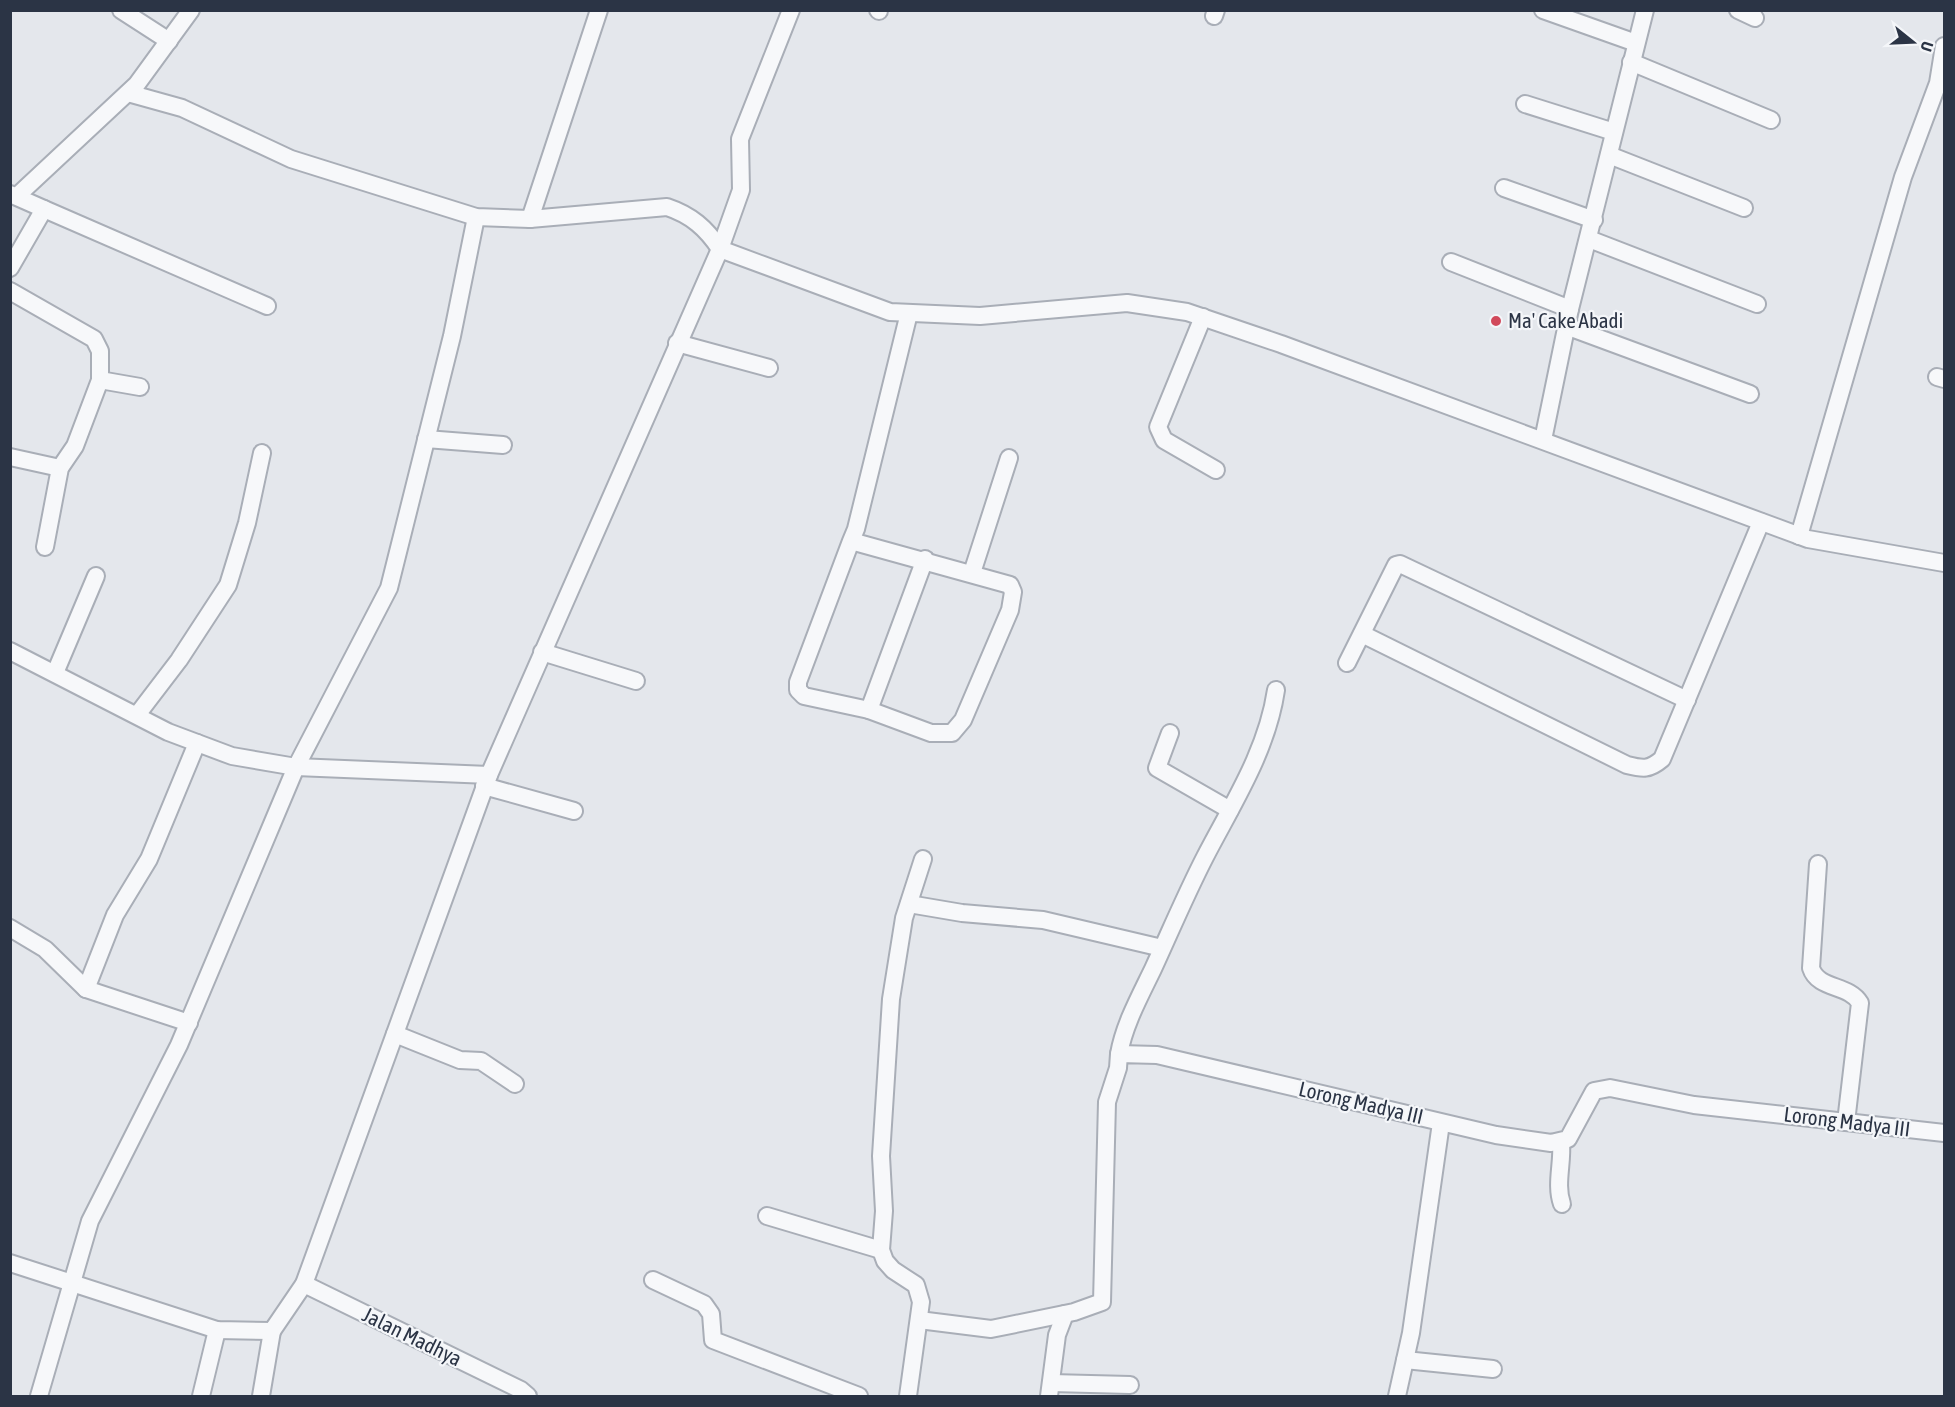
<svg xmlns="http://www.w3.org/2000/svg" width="1955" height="1407" font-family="'Asap Condensed',sans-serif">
	<rect width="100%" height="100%" fill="#e4e7ec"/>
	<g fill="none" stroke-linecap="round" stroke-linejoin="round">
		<!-- street casing -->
		<g stroke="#a9aeb7" stroke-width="20">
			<g id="street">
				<path d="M121,10L169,41"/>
				<path d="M878,10L879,11"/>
				<path d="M1543,10L1636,43"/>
				<path d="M1738,10L1755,18"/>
				<path d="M1214,16L1216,10"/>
				<path d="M1631,62L1771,120"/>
				<path d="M128,93L182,108L291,159L476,217L530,219L667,207C691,215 706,228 720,249"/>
				<path d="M1525,104L1614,132"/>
				<path d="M1609,155L1744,208"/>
				<path d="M1504,188L1594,220"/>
				<path d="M10,194L44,209L10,268"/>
				<path d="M17,196L137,84L191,10"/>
				<path d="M44,209L267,306"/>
				<path d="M530,219L599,10"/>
				<path d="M1589,239L1757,304"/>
				<path d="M720,249L741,190L740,139L791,10"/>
				<path d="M1451,262L1570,309"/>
				<path d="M10,291L94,339L100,351V380L140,387"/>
				<path d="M1203,317L1158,427L1164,440L1216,470"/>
				<path d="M1566,326L1750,394"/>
				<path d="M677,343L769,368"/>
				<path d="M1937,377L1944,379"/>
				<path d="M426,439L503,445"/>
				<path d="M1543,440L1570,309L1645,10"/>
				<path d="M10,457L60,468"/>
				<path d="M1799,536L1903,177L1938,83L1944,46"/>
				<path d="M851,541L1010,585L1013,592L1010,610L963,720L952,733H931L869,710L804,696L798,690V682L851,541L856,529L909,313"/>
				<path d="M45,547L60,468L75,446L100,380"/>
				<path d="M972,573L1009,458"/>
				<path d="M1362,634L1627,765C1643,769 1649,770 1662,759L1761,522"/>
				<path d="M10,651L168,732L232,756L296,767L489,775"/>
				<path d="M542,652L636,681"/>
				<path d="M1347,663L1396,565L1400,564L1687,700"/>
				<path d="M55,673L96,576"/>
				<path d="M869,710L925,559"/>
				<path d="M137,715L179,660L228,585L247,523L262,453"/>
				<path d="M1170,733L1157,768L1230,810"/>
				<path d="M484,786L574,811"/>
				<path d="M1818,864L1811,968C1818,990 1849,984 1860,1003L1846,1122"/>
				<path d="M909,904L962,913L1043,920L1162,948"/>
				<path d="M10,928L45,949L86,989L189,1023"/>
				<path d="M86,989L115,915L149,859L197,743"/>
				<path d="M395,1034L460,1060L481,1061L515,1084"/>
				<path d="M1119,1054C1124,1025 1140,996 1153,969C1170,932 1186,894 1205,857C1233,803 1267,751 1276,690"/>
				<path d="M1561,1142C1563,1163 1555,1184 1562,1204"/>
				<path d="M767,1216L881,1250"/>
				<path d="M10,1263L217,1330L272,1331L304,1284L489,775L720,249L890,312L980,316L1127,303L1187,312L1281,344L1808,539L1944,563"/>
				<path d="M653,1280L704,1304L711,1314L713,1340L859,1396"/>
				<path d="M304,1284L521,1390L528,1396"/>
				<path d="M919,1320L991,1329L1074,1312L1102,1302L1107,1102L1118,1068L1119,1054L1157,1055L1496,1135L1551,1143L1568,1139L1594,1091L1610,1088L1694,1105L1944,1133"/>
				<path d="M1405,1360L1493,1369"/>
				<path d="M1051,1383L1130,1385"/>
				<path d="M39,1396L90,1221L179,1045L296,767L389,588L452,336L476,217"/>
				<path d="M201,1396L217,1330"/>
				<path d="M261,1396L272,1331"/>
				<path d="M908,1396L921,1302L916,1285L893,1270L885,1261L881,1250L884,1211L881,1156L891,999L904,918L923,859"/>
				<path d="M1049,1396L1057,1335L1065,1314"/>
				<path d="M1397,1396L1411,1333L1441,1123"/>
			</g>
		</g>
		<!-- street -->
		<use href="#street" stroke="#f7f8fa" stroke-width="16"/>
	</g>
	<!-- markers -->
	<circle fill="#d1495b" stroke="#f4f6f9" stroke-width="2" cx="1496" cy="321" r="6"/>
	<g text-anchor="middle" stroke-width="4.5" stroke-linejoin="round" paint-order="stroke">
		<!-- poi labels -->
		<g font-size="21" fill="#2b3445" stroke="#f4f6f9" text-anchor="start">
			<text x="1508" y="328">Ma' Cake Abadi</text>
		</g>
		<!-- street labels -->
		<g font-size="21" fill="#2b3445" stroke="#f4f6f9">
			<text transform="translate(1361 1103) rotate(13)" y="7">Lorong Madya III</text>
			<text transform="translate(1847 1122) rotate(7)" y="7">Lorong Madya III</text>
			<text transform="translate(412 1337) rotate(26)" y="7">Jalan Madhya</text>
		</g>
	</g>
	<!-- border -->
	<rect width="1955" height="1407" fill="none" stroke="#2b3445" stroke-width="24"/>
	<!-- north arrow -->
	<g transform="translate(1913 42) rotate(108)" stroke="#f4f6f9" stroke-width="4.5" paint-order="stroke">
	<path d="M0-4.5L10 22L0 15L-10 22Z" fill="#2b3445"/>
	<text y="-9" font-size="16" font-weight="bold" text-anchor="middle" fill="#2b3445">U</text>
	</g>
</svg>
